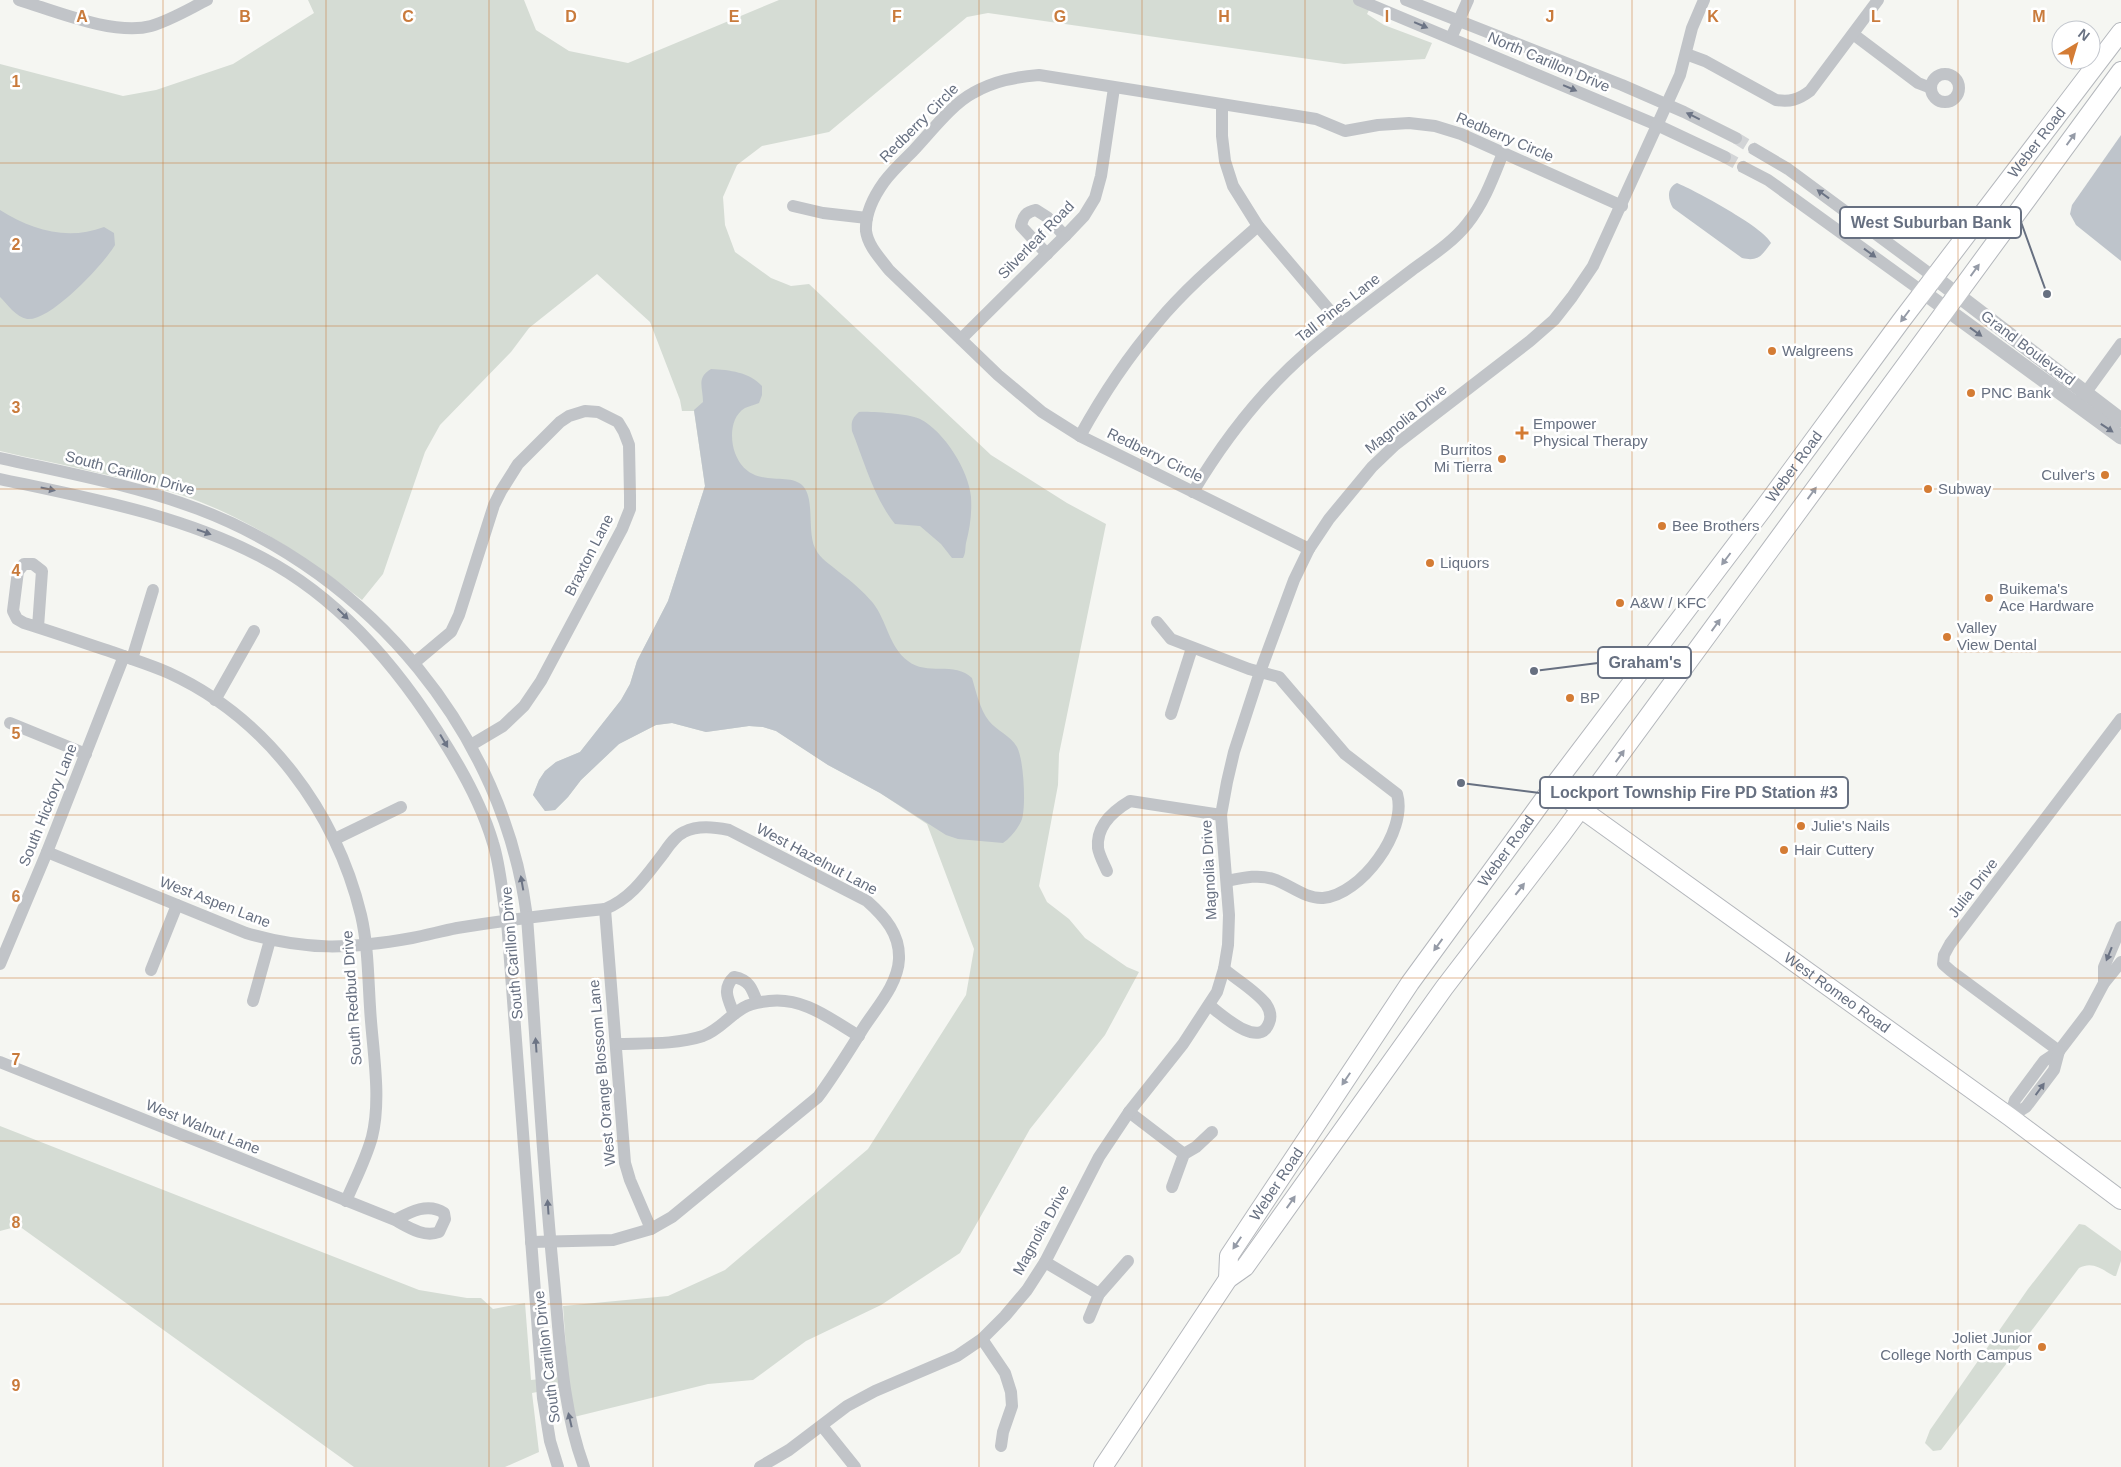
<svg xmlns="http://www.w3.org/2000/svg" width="2121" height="1467" font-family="Arial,sans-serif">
	<rect width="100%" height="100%" fill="#f5f6f2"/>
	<!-- green -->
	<g fill="#d5dcd4">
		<path d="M308,0H524L536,30L569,51L628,63L779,0H1374L1367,14L1384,25L1432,43L1425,59L1344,64L988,13L967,17L829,132L762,146L737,165L723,197L725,225L735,252L771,278L791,286L809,284L991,455L1067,503L1106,524L1059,754L1058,785L1039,886L1047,902L1069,919L1085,938L1127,967L1139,972L1105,1035L1030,1129L960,1253L881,1305L806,1341L753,1380L708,1384L574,1417L569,1386L532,1393L539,1452L505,1467H354L19,1226L0,1231V1126L419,1290L467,1298H481L493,1309L525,1303L531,1380L568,1376L563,1306L668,1296L725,1270L868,1149L966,995L974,949L927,824L880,793L828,765L776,731L763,727L749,726L706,732L672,723L656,725L619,744L581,780L568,797L555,810L545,811L533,795L539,780L545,771L556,762L580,752L621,700L630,684L637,661L668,601L705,486L694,411H682L680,400L650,322L597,274L529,328L511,352L440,425L425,452L383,574L362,600C307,558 248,517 181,495C123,476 60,465 0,451V64L123,96L156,90L233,64L314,13Z"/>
		<path d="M2079,1224L2085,1225L2121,1251V1261L2116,1276H2114C2101,1269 2093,1261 2079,1268L1941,1450L1933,1451L1925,1443L1930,1430L2028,1289Z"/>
	</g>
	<!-- water -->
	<g fill="#bec4cb">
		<path d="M2121,135V261L2076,225L2070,214L2072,205Z"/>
		<path d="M1677,183C1694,190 1765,228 1771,243C1762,255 1759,262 1742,258L1673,208C1668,200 1666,188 1677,183Z"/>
		<path d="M0,210C32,230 67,241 104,227L114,233L115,245C104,264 50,322 27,319C16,317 7,304 0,297Z"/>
		<path d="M711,369C730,370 749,372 762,386V395L759,403C755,405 749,406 745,408C730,417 730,439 735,453C750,492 788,470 803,486C815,499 807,531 815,548C821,560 830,564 839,572C851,581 864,592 873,603C887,621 889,647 908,661C926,676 955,661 972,678C976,691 980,710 989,721C997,731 1010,735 1017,747C1024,760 1026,806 1022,819C1018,829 1011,837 1003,843L958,839L946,835L880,793L828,765L776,731L763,727L749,726L706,732L672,723L656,725L619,744L581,780L568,797L555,810L545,811L533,795L539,780L545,771L556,762L580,752L621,700L630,684L637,661L668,601L705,486L694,410L703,402C703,387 696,378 711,369Z"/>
		<path d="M859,412C870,411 911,414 920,419C944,431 969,471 971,497C972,513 970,528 966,543C965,549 966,552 963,558H952L941,544L920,526L895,524C874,498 864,461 852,431C851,422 852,418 859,412Z"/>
	</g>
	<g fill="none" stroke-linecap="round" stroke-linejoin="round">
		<!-- minor-tunnel -->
		<g stroke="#d2d4d6" stroke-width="12" stroke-dasharray="12 6" stroke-linecap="butt">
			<path d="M1736,138L1754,149"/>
			<path d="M1725,157L1743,167"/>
		</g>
		<!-- secondary casing -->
		<g stroke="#b4b7bc" stroke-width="20">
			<g id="secondary">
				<path id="s1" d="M1552,788L2010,1117L2121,1200"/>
				<path id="s2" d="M1228,1279L1229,1256L1410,983L1552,788L1763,509L1901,321L2121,32"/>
				<path d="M1103,1467L1228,1279L1245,1267L1444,988L1562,834L2121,71"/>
			</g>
		</g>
		<!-- minor -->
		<g stroke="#c1c4c8" stroke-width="12">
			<path d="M19,0C55,11 115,36 151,26C171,20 189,9 207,0"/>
			<path d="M1359,0L1657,125L1725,157"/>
			<path d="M1406,0L1622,85L1684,112L1736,138"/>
			<path d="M1853,34L1918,83L1931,88"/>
			<path d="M1451,38L1468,0"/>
			<path d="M1686,54L1705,61L1776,100C1790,102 1798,100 1810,91L1878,0"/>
			<circle cx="1945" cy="88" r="14"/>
			<path d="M1222,105V136L1225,161L1233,186L1258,226L1341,324"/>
			<path d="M1754,149L1788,169L1934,277"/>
			<path d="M1743,167L1768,180L1923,292"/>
			<path d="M793,206L823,213L867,218"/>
			<path d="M1047,254L1021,226C1023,216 1026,212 1036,210L1047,217L1065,236"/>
			<path d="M961,339L1065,236L1084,216L1095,198L1101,176L1114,88"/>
			<path d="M2081,399L2121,344"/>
			<path d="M1080,436C1102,396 1127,358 1157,323C1187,287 1223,257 1258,226"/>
			<path d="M0,458C67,473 134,485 198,509C370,574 504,734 527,917C536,1038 542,1160 554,1280C560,1343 562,1407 584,1467"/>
			<path d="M0,479C89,498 182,515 263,558C343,600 402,672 448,748C466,777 483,809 493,843C501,868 502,896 507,921L543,1398L550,1441L558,1467"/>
			<path d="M1193,492C1224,440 1261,392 1307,352C1341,323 1377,297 1412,270C1431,256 1453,242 1467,224C1484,203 1493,178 1503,153"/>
			<path d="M1309,549L1080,436L1042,412L998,375L889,270C880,258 868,246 866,231C865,213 874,196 884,182C892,171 903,161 913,151C930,133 952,104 973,93C994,81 1015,77 1039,75L1316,119L1345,131L1378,125L1409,123L1435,126L1461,134L1622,206"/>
			<path d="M1157,622L1171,639L1249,669L1279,677L1345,754L1397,794C1408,831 1361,895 1323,898C1305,899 1289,884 1273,879C1258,874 1242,878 1227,881"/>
			<path d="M38,627L42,571L33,564H24L18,571L13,611L17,619L24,623C53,632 82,642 112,652C131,659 151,665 169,673C267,718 336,812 361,915C368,945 368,976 370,1007C372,1047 382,1097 372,1137C366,1159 355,1180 346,1201"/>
			<path d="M132,659L153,590"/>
			<path d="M414,663L451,632L459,615L494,505L501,491L518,464L560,422L569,416L585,411L598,412L618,422L624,432L629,445L630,496V509L622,529L541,681L524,706L503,726L471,745"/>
			<path d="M215,700L254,631"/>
			<path d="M1171,714L1192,648"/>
			<path d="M10,723L86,754"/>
			<path d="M335,839L401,807"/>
			<path d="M47,852L246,933C307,951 350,949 412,938C427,935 442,931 457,928C506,920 555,914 605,909C631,899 646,876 663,854C668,847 675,836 684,832C698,825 714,827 729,830L867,901C885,917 900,934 899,959C898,984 877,1007 864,1027C849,1051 835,1074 818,1097L672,1217L651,1229L613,1240L531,1242"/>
			<path d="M1107,871C1104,864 1099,855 1098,848C1096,826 1113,811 1130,801L1221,815"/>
			<path d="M605,909L625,1163L630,1180L651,1229"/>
			<path d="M0,964L47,852L124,656"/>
			<path d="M151,970L177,905"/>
			<path d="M2104,983V967L2121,927"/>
			<path d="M253,1001L270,940"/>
			<path d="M1209,1005C1221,1014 1259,1050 1269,1023C1272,1016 1270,1010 1266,1004C1256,991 1237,980 1224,969"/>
			<path d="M734,1014C729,1001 721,989 734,977C749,980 752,988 757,1002"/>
			<path d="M616,1044C644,1043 675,1045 703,1036C719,1030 728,1017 743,1008C751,1003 760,1002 769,1001C804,997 830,1019 859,1036"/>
			<path d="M2059,1051L1951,971L1943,964L1944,955L1950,944L2121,719"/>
			<path d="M0,1062L395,1220C408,1227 424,1238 439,1232L445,1219L444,1213C428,1202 410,1212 395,1220"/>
			<path d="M1129,1112L1184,1154"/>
			<path d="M2010,1117L2015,1100L2044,1061L2059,1051L2088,1013L2104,983L2121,962"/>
			<path d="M2010,1117L2026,1107L2054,1070L2059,1051"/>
			<path d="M1172,1187L1184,1154L1196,1147L1212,1132"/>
			<path d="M1045,1262L1099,1294"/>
			<path d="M1089,1318L1099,1294L1128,1261"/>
			<path d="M982,1339L1005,1373L1011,1392L1012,1406L1003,1432L1001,1446"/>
			<path d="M822,1426L855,1467"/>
			<path d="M760,1467L789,1450L847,1406L875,1391L957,1356L982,1339L1005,1316L1027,1290L1045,1262L1099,1157L1129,1112L1183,1044L1217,992L1224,969L1228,945L1229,915L1221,815L1227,782L1234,752L1260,672L1294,580L1309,549L1329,519L1372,467L1395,445L1530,341L1554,320L1572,297L1593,266L1680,75L1692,28L1704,0"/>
		</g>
		<!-- tertiary -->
		<g stroke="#c1c4c8" stroke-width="15">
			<path d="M1934,277L2121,420"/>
			<path d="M1923,292L2121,437"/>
		</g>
		<!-- secondary -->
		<use href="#secondary" stroke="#fff" stroke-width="18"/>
	</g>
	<!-- one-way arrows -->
	<defs><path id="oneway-solid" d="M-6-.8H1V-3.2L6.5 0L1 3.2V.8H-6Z" transform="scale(1.25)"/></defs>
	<g fill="#6c7485">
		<use href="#oneway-solid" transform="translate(1421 25) rotate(23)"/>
		<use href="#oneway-solid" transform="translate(1570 88) rotate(23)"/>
		<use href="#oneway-solid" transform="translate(1693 116) rotate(-154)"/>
		<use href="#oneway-solid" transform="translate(1823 194) rotate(-144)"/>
		<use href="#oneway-solid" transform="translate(1870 253) rotate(36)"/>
		<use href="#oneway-solid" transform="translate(1976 332) rotate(36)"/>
		<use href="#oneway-solid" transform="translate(2107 428) rotate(34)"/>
		<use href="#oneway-solid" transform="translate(48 489) rotate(12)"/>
		<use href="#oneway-solid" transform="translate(204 532) rotate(19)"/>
		<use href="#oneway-solid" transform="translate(343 614) rotate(44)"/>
		<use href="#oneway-solid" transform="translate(444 741) rotate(59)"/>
		<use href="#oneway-solid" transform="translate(522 883) rotate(-100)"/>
		<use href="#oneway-solid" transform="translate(2109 954) rotate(112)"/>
		<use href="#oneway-solid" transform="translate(536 1045) rotate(-94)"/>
		<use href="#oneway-solid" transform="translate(2040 1089) rotate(-54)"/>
		<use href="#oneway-solid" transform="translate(548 1207) rotate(-94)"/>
		<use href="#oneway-solid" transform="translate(570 1420) rotate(-103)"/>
	</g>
	<g fill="#959ba7">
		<use href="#oneway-solid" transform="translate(2071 139) rotate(-54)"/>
		<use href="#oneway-solid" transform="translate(1975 270) rotate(-54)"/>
		<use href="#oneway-solid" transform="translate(1905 316) rotate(127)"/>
		<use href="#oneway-solid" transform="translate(1812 493) rotate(-54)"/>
		<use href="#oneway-solid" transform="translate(1726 559) rotate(127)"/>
		<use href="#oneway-solid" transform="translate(1716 625) rotate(-54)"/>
		<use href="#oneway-solid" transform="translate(1620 756) rotate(-54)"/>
		<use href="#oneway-solid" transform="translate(1520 889) rotate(-52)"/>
		<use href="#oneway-solid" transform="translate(1438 945) rotate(126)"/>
		<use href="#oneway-solid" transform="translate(1346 1079) rotate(124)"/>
		<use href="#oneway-solid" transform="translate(1291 1202) rotate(-55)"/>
		<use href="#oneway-solid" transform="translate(1237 1243) rotate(124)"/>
	</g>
	<!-- grid -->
	<path fill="none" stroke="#c97b3c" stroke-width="1" stroke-opacity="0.55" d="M163,0V1467M326,0V1467M489,0V1467M653,0V1467M816,0V1467M979,0V1467M1142,0V1467M1305,0V1467M1468,0V1467M1632,0V1467M1795,0V1467M1958,0V1467M0,163H2121M0,326H2121M0,489H2121M0,652H2121M0,815H2121M0,978H2121M0,1141H2121M0,1304H2121"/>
	<!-- markers -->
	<g fill="#d47c34" stroke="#fff" stroke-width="2">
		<circle cx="1772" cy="351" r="5"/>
		<circle cx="1971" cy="393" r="5"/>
		<path d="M1519.5 425.5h5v5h5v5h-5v5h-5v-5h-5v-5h5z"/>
		<circle cx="1502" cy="459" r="5"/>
		<circle cx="2105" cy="475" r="5"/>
		<circle cx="1928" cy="489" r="5"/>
		<circle cx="1662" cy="526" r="5"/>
		<circle cx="1430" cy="563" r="5"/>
		<circle cx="1989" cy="598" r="5"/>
		<circle cx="1620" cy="603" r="5"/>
		<circle cx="1947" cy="637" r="5"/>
		<circle cx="1570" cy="698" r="5"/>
		<circle cx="1801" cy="826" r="5"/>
		<circle cx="1784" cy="850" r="5"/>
		<circle cx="2042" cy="1347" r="5"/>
	</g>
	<g text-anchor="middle" stroke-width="5" stroke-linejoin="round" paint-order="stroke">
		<!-- street labels -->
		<g font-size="15" fill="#677081" stroke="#fff">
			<text transform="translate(1549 62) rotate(23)" y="5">North Carillon Drive</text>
			<text transform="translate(919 123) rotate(-45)" y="5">Redberry Circle</text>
			<text transform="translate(1505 137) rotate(23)" y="5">Redberry Circle</text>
			<text dy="5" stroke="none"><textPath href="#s2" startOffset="1399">Weber Road</textPath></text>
			<text transform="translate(1036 240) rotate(-46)" y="5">Silverleaf Road</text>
			<text transform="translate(1338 308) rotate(-38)" y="5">Tall Pines Lane</text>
			<text transform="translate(2028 348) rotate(37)" y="5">Grand Boulevard</text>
			<text transform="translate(1406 419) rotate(-39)" y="5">Magnolia Drive</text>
			<text transform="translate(1155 455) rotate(26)" y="5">Redberry Circle</text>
			<text dy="5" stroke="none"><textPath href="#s2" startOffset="994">Weber Road</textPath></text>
			<text transform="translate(130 473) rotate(15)" y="5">South Carillon Drive</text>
			<text transform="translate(589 555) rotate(-63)" y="5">Braxton Lane</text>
			<text transform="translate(48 805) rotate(-68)" y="5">South Hickory Lane</text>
			<text dy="5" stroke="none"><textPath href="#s2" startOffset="514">Weber Road</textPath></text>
			<text transform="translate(817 859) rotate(28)" y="5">West Hazelnut Lane</text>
			<text transform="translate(1209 870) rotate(-93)" y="5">Magnolia Drive</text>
			<text transform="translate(1973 888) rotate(-52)" y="5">Julia Drive</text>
			<text transform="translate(215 902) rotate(21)" y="5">West Aspen Lane</text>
			<text transform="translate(512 953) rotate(-95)" y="5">South Carillon Drive</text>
			<text dy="5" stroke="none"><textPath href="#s1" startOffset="351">West Romeo Road</textPath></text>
			<text transform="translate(352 998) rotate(-94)" y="5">South Redbud Drive</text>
			<text transform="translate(602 1073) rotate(-95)" y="5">West Orange Blossom Lane</text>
			<text transform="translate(203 1127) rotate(22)" y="5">West Walnut Lane</text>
			<text dy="5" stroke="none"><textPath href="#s2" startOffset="109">Weber Road</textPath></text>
			<text transform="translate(1041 1230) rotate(-61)" y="5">Magnolia Drive</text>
			<text transform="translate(547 1357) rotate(-97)" y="5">South Carillon Drive</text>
		</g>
		<!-- poi labels -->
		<g font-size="15" fill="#677081" stroke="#fff" text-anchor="start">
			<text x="1782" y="356">Walgreens</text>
			<text x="1981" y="398">PNC Bank</text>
			<text x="1533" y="429">Empower<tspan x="1533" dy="17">Physical Therapy</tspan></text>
			<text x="1492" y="455" text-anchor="end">Burritos<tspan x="1492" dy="17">Mi Tierra</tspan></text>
			<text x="2095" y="480" text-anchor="end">Culver's</text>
			<text x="1938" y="494">Subway</text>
			<text x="1672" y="531">Bee Brothers</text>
			<text x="1440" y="568">Liquors</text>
			<text x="1999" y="594">Buikema's<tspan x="1999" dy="17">Ace Hardware</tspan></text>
			<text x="1630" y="608">A&amp;W / KFC</text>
			<text x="1957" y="633">Valley<tspan x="1957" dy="17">View Dental</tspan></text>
			<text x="1580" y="703">BP</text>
			<text x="1811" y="831">Julie's Nails</text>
			<text x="1794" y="855">Hair Cuttery</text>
			<text x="2032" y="1343" text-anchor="end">Joliet Junior<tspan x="2032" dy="17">College North Campus</tspan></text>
		</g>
	</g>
	<g font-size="16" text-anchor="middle" font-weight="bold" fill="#c97b3c" stroke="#fff" stroke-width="5" stroke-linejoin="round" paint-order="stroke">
		<text x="82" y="22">A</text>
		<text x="245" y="22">B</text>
		<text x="408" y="22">C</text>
		<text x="571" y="22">D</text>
		<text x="734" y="22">E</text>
		<text x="897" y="22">F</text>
		<text x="1060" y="22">G</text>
		<text x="1224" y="22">H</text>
		<text x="1387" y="22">I</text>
		<text x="1550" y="22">J</text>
		<text x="1713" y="22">K</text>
		<text x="1876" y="22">L</text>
		<text x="2039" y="22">M</text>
		<text x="16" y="87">1</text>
		<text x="16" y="250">2</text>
		<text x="16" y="413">3</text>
		<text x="16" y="576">4</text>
		<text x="16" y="739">5</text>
		<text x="16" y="902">6</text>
		<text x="16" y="1065">7</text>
		<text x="16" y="1228">8</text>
		<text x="16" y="1391">9</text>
	</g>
	<!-- callouts -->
	<path fill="none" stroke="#677081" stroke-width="2" d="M2047 294L2021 222M1534 671L1598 663M1461 783L1540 793"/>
	<g fill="#677081" stroke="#fff" stroke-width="2">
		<circle cx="2047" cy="294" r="5"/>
		<circle cx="1534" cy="671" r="5"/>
		<circle cx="1461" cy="783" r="5"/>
	</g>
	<g fill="#fff" stroke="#677081" stroke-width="2">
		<rect x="1840" y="207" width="181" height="31" rx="5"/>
		<rect x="1598" y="647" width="93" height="31" rx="5"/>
		<rect x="1540" y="777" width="308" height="31" rx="5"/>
	</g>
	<g font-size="16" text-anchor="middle" font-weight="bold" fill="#677081">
		<text x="1931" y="228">West Suburban Bank</text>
		<text x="1645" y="668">Graham's</text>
		<text x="1694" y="798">Lockport Township Fire PD Station #3</text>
	</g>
	<!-- north arrow -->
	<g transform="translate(2076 45) rotate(38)"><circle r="24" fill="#ffffff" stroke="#c2c6cd"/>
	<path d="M0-4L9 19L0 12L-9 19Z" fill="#d47c34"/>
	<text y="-8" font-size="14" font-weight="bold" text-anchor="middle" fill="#677081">N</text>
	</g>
</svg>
